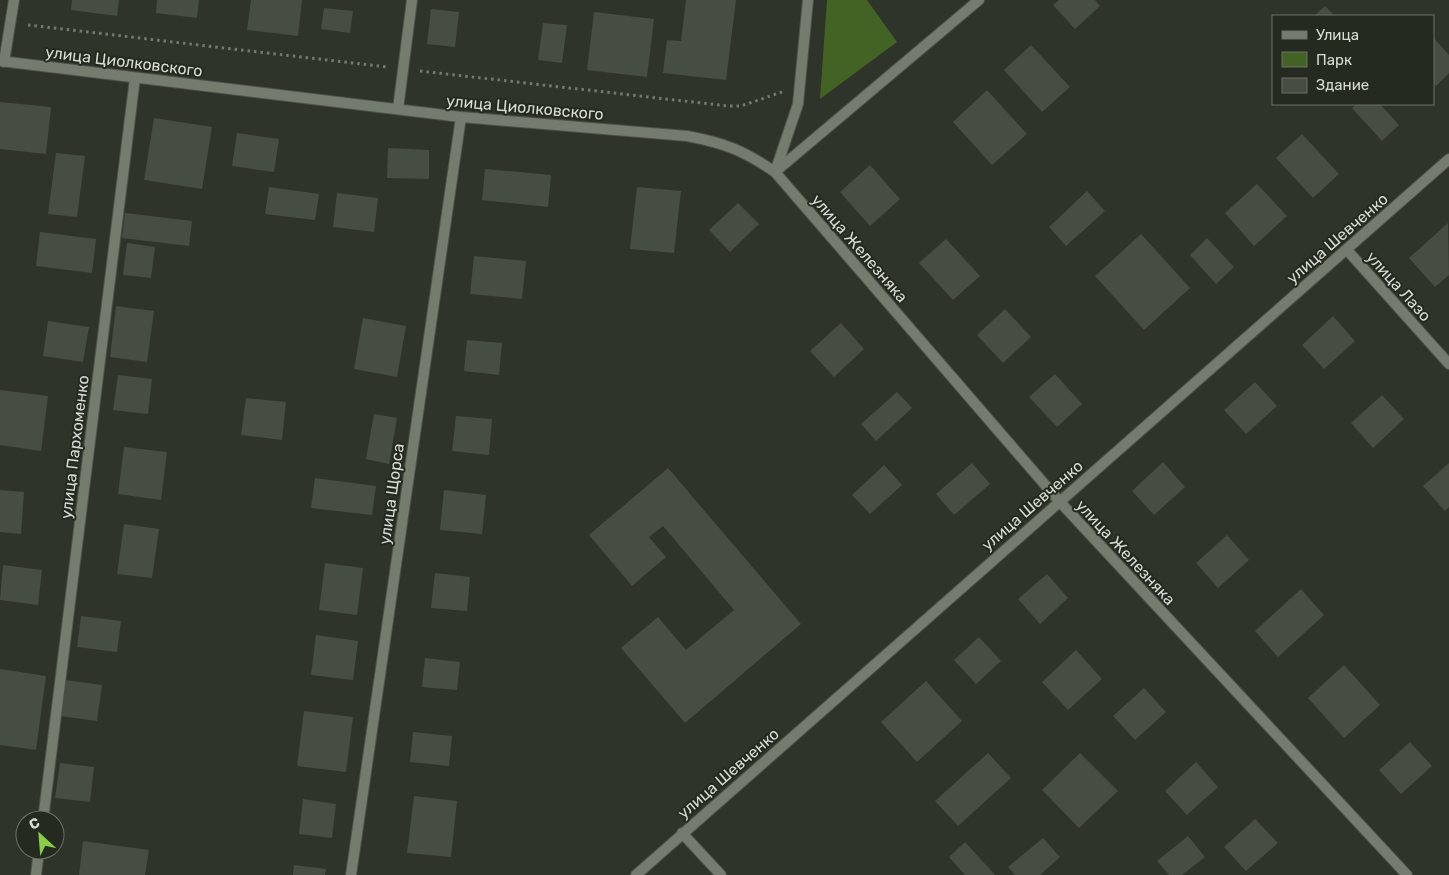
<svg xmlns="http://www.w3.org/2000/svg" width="1449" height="875" font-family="Rubik,sans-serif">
<rect width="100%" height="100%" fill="#2e342a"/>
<path fill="#436325" d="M827,0H867L897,42L820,99Z"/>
<path fill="#464d42" d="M72,0H119L117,16L71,10Z
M157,0H199L197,18L156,13Z
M251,0H302L298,36L247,30Z
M686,0H736L726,80L663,73L667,40L681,41Z
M1059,0H1095L1100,6L1075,29L1053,5Z
M1325,6L1335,16H1314Z
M324,8L353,11L350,33L321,29Z
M431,9L459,12L455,47L427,44Z
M594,12L654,19L647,77L587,70Z
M543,23L567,25L562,63L538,60Z
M1433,37L1449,55V73L1436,86L1433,83Z
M1031,45L1070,87L1042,112L1004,70Z
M987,90L1027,134L992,165L953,122Z
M0,102L51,107L46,154L0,149Z
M1357,104H1380L1399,125L1382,141L1352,108Z
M154,118L212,127L202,189L144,180Z
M237,133L279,139L274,172L232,166Z
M1302,134L1339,174L1313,198L1276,158Z
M388,148L429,150V179L387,178Z
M56,153L85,156L77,217L48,214Z
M870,165L900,199L870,226L840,192Z
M485,169L551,175L548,207L482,200Z
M1257,184L1287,216L1254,246L1225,213Z
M269,187L319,194L315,220L265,214Z
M637,187L681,191L674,253L630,249Z
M1087,191L1105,211L1066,246L1049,227Z
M337,193L378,198L374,232L333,227Z
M738,203L759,224L730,252L709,230Z
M125,213L192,221L189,246L122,238Z
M1448,223L1449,275L1435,287L1409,258Z
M40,232L96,239L92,273L36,266Z
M1141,234L1190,288L1144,330L1095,276Z
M1207,238L1234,267L1216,284L1190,255Z
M946,239L980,276L953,300L919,263Z
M127,243L155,247L151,278L123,275Z
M474,256L526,261L522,299L470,294Z
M116,306L154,311L147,362L110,357Z
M1005,309L1031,337L1003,363L977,335Z
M1333,316L1355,341L1324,369L1302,345Z
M363,318L406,326L397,377L354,369Z
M48,321L89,327L83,362L43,356Z
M841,323L864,349L834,377L810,351Z
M467,340L502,343L499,375L464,371Z
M1055,374L1082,404L1057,427L1029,397Z
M118,375L152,379L148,414L113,410Z
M1255,382L1277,406L1246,434L1224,410Z
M0,390L48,396L41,451L0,445Z
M897,392L912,408L876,441L861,424Z
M1382,395L1404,419L1373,448L1351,423Z
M246,398L286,402L282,440L241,435Z
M374,414L397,418L389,464L366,459Z
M456,416L492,419L489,455L452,451Z
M124,447L167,452L161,500L118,494Z
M1163,462L1185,487L1154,515L1132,491Z
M972,463L990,484L954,515L936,494Z
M1449,463V507L1445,511L1423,486Z
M884,465L902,485L870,514L852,495Z
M668,468L801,624L685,723L621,648L658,617L686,650L734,610L663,526L649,537L666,557L632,586L589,535Z
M315,478L376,486L372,515L311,508Z
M0,490L24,492L21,534L0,532Z
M444,490L486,495L482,534L440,530Z
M124,524L159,529L152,578L117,574Z
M1227,535L1249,560L1218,588L1196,563Z
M325,563L363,568L357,615L319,610Z
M3,565L42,570L38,605L0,600Z
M435,573L470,577L467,611L431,608Z
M1047,574L1068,598L1040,624L1018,599Z
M1301,589L1324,615L1278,657L1255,631Z
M81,616L121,621L117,652L77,647Z
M316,635L358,641L353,680L311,675Z
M979,637L1001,661L976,684L954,660Z
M1076,650L1102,679L1068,710L1042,682Z
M425,658L460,662L457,690L422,687Z
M1344,665L1380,705L1344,738L1308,698Z
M0,669L46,676L36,750L0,745Z
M65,680L102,685L97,721L60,716Z
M926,681L962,721L917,762L881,722Z
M1144,688L1166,712L1135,740L1113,716Z
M304,711L353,717L346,772L297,766Z
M413,732L452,736L449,766L410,762Z
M1410,742L1432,766L1401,794L1379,770Z
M988,753L1011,778L958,826L935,801Z
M1080,753L1118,791L1079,828L1042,790Z
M1196,762L1218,787L1187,815L1165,791Z
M60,763L94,767L90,802L55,798Z
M414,796L457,801L451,857L407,853Z
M303,799L336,804L332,838L299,834Z
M1255,819L1278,843L1246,871L1224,847Z
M1188,836L1205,857L1182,875H1169L1157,861Z
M1043,838L1060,857L1040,875H1015L1008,867Z
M83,841L149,850L145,875H79Z
M965,842L995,875H965L949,857Z
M294,865L326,869L325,875H293Z"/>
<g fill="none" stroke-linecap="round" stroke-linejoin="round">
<defs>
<path id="minor" d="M0,61L461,117L687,136C724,143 743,150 775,172L1059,501L1407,875
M4,62L14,0
M398,109L412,0
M775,172L979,0
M775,172L798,104L808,0
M1347,250L1449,364
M43,820L135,78
M682,833L721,875
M36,875L39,850
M351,875L461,117
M636,875L1449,159"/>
</defs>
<use href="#minor" stroke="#4d524a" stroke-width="12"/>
<path stroke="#737970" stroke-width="3" stroke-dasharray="2.5 4" stroke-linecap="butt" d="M28,25L387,67
M420,71L728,106H741L782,92"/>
<use href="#minor" stroke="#747b6f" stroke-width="10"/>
</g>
<g text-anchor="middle" stroke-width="4" stroke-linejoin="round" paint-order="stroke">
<g font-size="16" fill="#d8dcd6" stroke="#252a20">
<text transform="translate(124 61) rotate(7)" y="6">улица Циолковского</text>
<text transform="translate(525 107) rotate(5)" y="6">улица Циолковского</text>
<text transform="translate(1337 238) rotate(-41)" y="6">улица Шевченко</text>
<text transform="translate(860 248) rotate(49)" y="6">улица Железняка</text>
<text transform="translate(1399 286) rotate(48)" y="6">улица Лазо</text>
<text transform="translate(74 447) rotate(-83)" y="6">улица Пархоменко</text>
<text transform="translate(391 494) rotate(-82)" y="6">улица Щорса</text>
<text transform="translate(1032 505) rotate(-41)" y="6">улица Шевченко</text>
<text transform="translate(1126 552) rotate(47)" y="6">улица Железняка</text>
<text transform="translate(728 773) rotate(-41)" y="6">улица Шевченко</text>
</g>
</g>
<rect x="1272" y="15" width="162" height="90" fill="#252a20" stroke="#6d7169"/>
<rect x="1282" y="31" width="25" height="8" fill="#747b6f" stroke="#6d7169"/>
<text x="1316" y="40" font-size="15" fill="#d8dcd6">Улица</text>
<rect x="1282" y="52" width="25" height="15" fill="#436325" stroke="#6d7169"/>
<text x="1316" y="65" font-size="15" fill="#d8dcd6">Парк</text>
<rect x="1282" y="78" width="25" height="15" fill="#464d42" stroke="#6d7169"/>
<text x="1316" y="90" font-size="15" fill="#d8dcd6">Здание</text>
<g transform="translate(40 835) rotate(334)"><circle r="24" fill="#252a20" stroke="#6d7169"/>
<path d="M0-4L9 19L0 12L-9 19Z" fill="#8ace47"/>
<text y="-8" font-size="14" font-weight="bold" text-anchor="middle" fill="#d8dcd6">С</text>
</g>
</svg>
